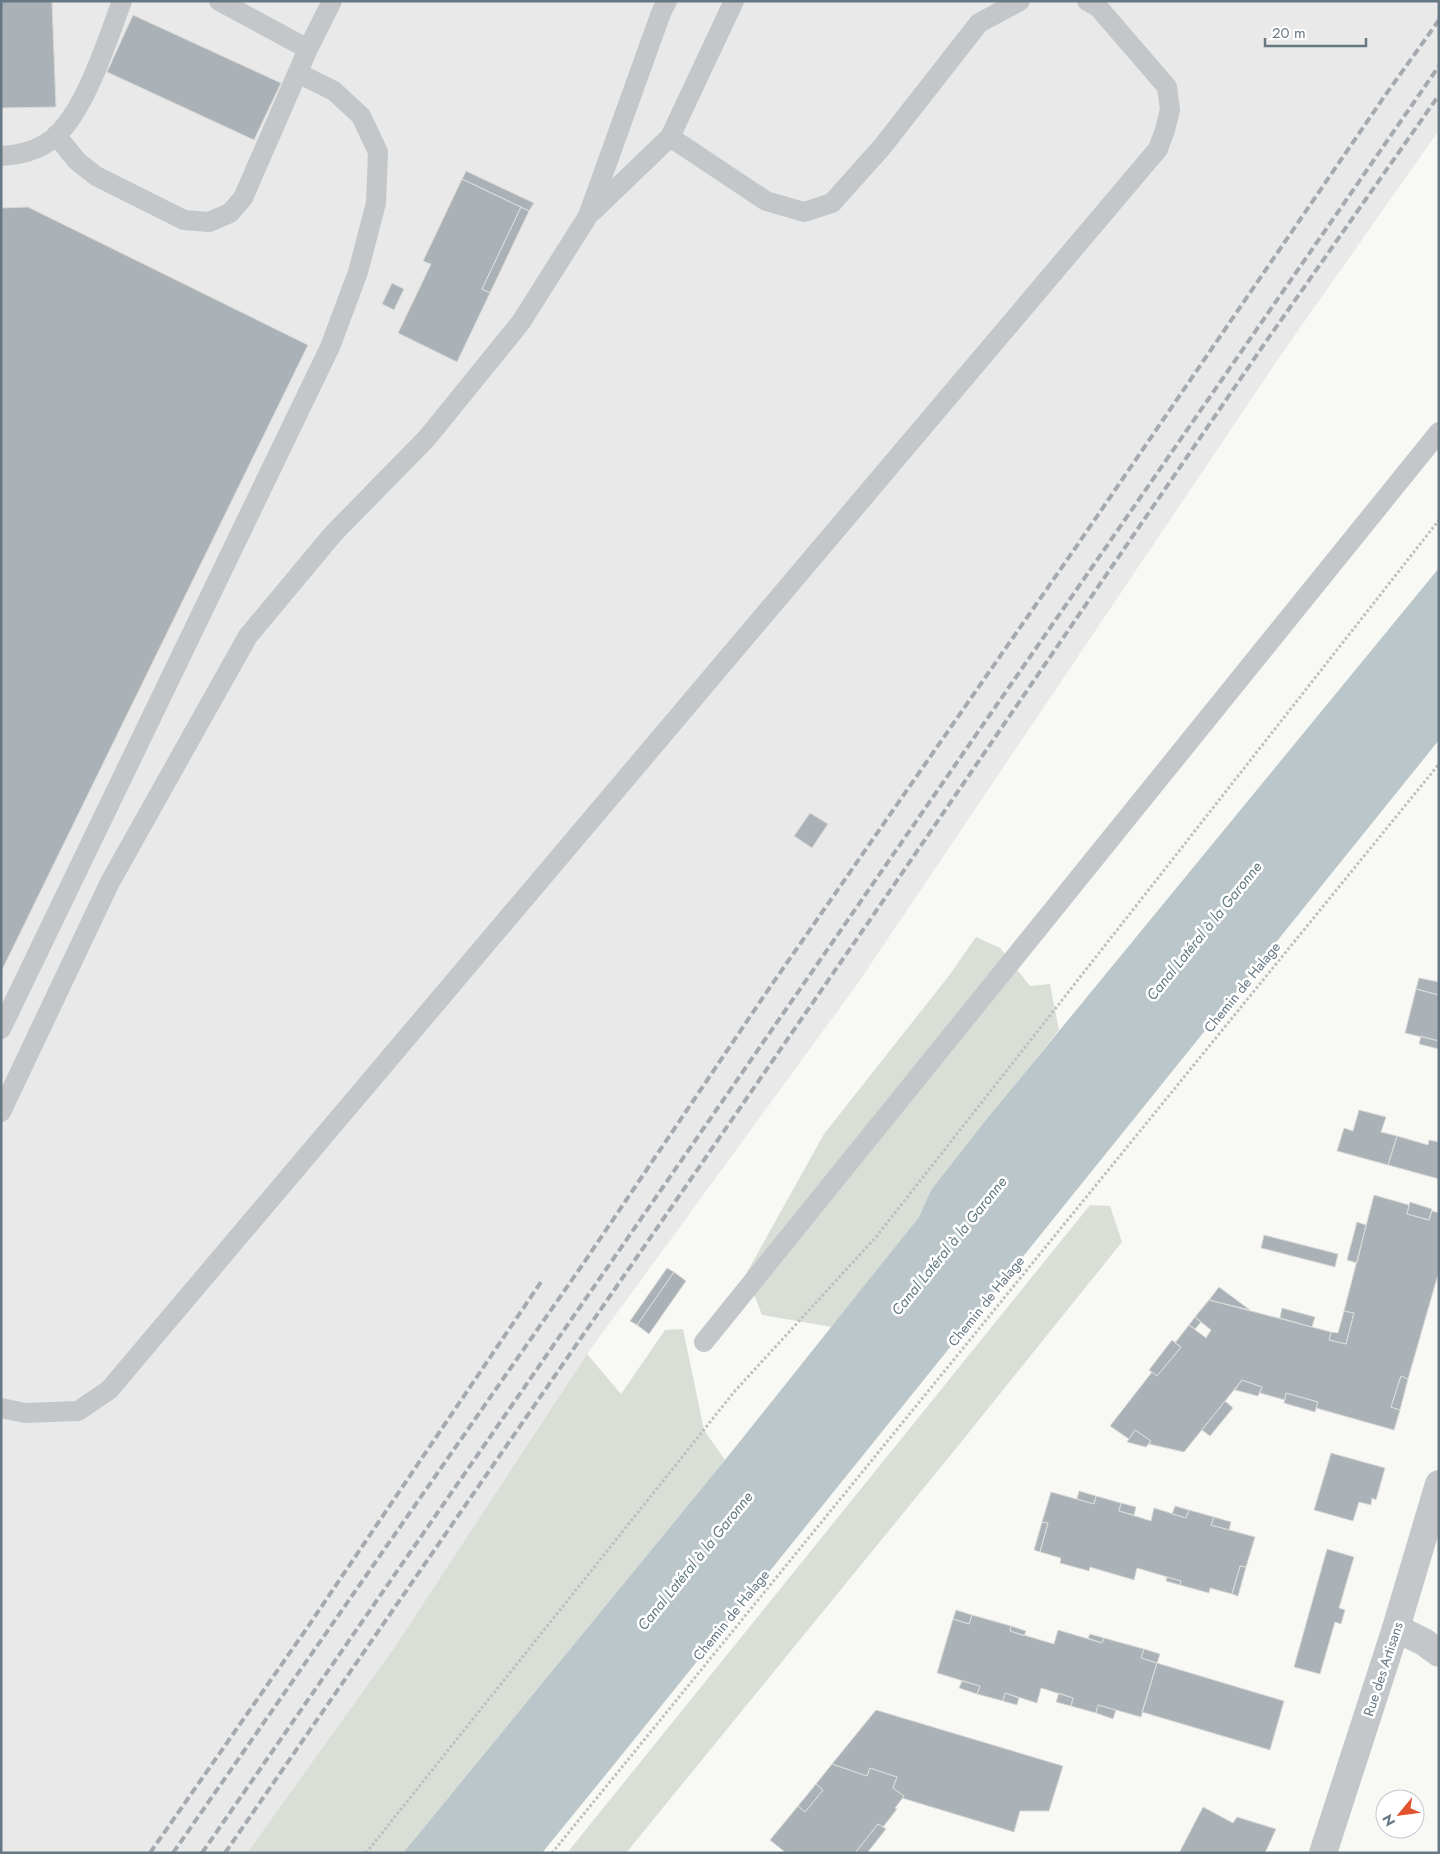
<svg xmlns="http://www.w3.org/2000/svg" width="1440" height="1854" font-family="Jost,sans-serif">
<rect width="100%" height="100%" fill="#f8f8f5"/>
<path fill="#e8e9e8" d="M1,1H1439V130L1283,352L858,983L587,1354L396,1645L247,1853H1Z"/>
<path fill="#d9dfd6" d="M976,937L1000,948L1030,986L1050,984L1059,1030L931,1190L919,1217L832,1327L762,1315L746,1274L824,1134L948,977Z
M1090,1205L1110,1206L1122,1242L958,1446L626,1853H567Z
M683,1329L704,1430L725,1460L403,1853H247L396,1645L587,1354L621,1394L665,1330Z"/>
<path fill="#bac6c9" d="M1439,568V740L612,1767L542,1853H403L725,1460L919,1217L931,1190L986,1120Z"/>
<path fill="#aab2b7" stroke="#d9d9d7" d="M1,1H52L56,107L1,108Z
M133,15L281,83L254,140L107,72Z
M466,171L534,203L529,211L462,179Z
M462,179L521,207L482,289L490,293L457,362L398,333L431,264L423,261Z
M28,207L308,345L1,972V208Z
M521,207L529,211L490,293L482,289Z
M392,283L404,289L394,310L382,304Z
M810,813L828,824L812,848L794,836Z
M1419,978L1439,982V995L1416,989Z
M1416,989L1439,995V1041L1405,1033Z
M1421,1036L1439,1041V1049L1419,1044Z
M1359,1110L1386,1117L1381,1132L1397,1136L1388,1165L1337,1151L1344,1128L1353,1131Z
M1397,1136L1428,1145L1429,1140L1439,1142V1179L1388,1165Z
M1374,1195L1409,1205L1407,1214L1429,1220L1432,1211L1439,1213V1271L1408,1379L1401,1376L1391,1407L1400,1410L1394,1430L1316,1408L1318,1402L1286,1393L1285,1400L1260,1393L1262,1387L1242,1380L1184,1452L1149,1444L1151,1441L1135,1430L1129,1439L1110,1426L1152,1372L1157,1376L1181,1347L1175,1343L1189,1325L1206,1338L1211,1330L1195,1317L1209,1300L1331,1332L1329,1340L1346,1344L1354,1313L1344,1311Z
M1410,1202L1432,1209L1429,1220L1407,1214Z
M1357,1222L1366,1225L1357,1263L1347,1260Z
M1264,1235L1338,1254L1335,1267L1261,1248Z
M667,1268L674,1272L637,1325L630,1321Z
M674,1272L686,1281L649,1334L637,1325Z
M1219,1287L1250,1310L1209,1300Z
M1282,1308L1315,1317L1312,1327L1280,1318Z
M1344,1311L1354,1313L1346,1344L1329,1340L1331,1332L1338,1333Z
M1195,1317L1201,1322L1195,1329L1189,1325Z
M1172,1340L1181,1347L1157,1376L1149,1370Z
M1401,1376L1408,1379L1400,1410L1391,1407Z
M1242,1380L1262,1387L1258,1396L1235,1390Z
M1286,1393L1318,1402L1315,1412L1284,1403Z
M1225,1401L1233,1408L1210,1436L1202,1430Z
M1135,1430L1151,1441L1146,1447L1127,1442Z
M1331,1453L1385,1468L1376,1500L1372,1498L1371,1505L1359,1502L1353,1521L1314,1510Z
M1079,1491L1096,1496L1094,1504L1077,1499Z
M1051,1492L1094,1504L1096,1496L1121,1503L1119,1511L1151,1521L1154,1508L1186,1518L1189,1510L1214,1517L1211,1525L1255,1537L1246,1567L1240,1566L1232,1594L1210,1588L1209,1593L1180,1585L1181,1581L1137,1568L1134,1580L1090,1567L1089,1571L1060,1563L1061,1558L1040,1552L1048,1523L1042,1522Z
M1121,1503L1136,1507L1134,1515L1119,1511Z
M1175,1506L1189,1510L1186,1518L1172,1514Z
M1214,1517L1231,1522L1229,1530L1211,1525Z
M1042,1522L1048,1523L1040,1552L1034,1550Z
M1327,1549L1354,1557L1339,1608L1345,1610L1341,1624L1335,1622L1320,1674L1294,1667Z
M1240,1566L1246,1567L1238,1596L1232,1594Z
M1167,1577L1181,1581L1180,1585L1166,1581Z
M956,1610L972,1615L969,1624L953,1619Z
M972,1615L1011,1626L1010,1631L1054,1644L1058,1630L1102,1643L1104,1638L1144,1649L1141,1658L1157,1663L1141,1717L1098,1705L1096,1713L1071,1706L1073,1698L1041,1688L1037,1703L1005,1693L1003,1701L977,1694L980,1686L937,1673L953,1619L969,1624Z
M1011,1626L1026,1631L1024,1636L1010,1631Z
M1090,1634L1104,1638L1102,1643L1088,1638Z
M1144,1649L1160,1654L1157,1663L1141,1658Z
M1157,1663L1284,1701L1270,1750L1142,1712Z
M962,1681L980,1686L977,1694L959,1688Z
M1005,1693L1019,1698L1017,1705L1003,1701Z
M1059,1693L1073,1698L1071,1706L1056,1702Z
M1098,1705L1116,1710L1113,1719L1096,1713Z
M876,1710L1063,1766L1049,1811H1020L1014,1832L902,1798L904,1796L893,1788L897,1777L870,1768L867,1776L832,1764Z
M832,1764L867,1776L870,1768L897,1777L893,1788L904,1796L895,1808L897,1809L883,1827L878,1824L855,1853H786L770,1840L798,1806L805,1812L823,1790L816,1784Z
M816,1784L823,1790L805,1812L798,1806Z
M1203,1807L1233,1823L1237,1817L1276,1829L1265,1853H1179Z
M878,1824L886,1829L867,1853H855Z"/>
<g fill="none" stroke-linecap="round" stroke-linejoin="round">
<path stroke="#bdbfc1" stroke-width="3" stroke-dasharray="2.5 2.5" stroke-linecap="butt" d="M366,1853L734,1392L876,1237L1439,520
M552,1853L1439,764"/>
<path stroke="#c3c7ca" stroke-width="20" d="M219,1L308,49
M56,135L77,161L96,176L184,220L209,222L230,213L243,198L308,49L332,1
M670,137L766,201L804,212L832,203L882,147L979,23L1020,1
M1,156C17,155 32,152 45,144C82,124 107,40 122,1
M592,212L670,137L734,1
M1,1029L330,347L358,272L376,203L378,152L361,116L334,91L298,73
M1,1112L110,882L248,636L333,534L427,438L521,322L588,216L661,13L667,1
M704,1342L1439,432
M1,1408L25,1413L78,1411L109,1390L1158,149L1165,130L1170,110L1167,87L1098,7L1087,1"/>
<path stroke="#c3c7ca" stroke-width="28" d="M1396,1628L1424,1642L1439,1653"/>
<path stroke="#c3c7ca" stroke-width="28" d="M1323,1853L1396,1628L1439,1484"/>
<path stroke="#a4aaaf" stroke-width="4" stroke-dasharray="8 4" stroke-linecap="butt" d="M150,1853L305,1631L541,1282
M173,1853L583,1264L766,993L1076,547L1384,97L1439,20
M202,1853L1439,66
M225,1853L872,917L1265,343L1439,95"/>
</g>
<g text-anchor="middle" stroke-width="5" stroke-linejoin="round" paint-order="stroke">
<g font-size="14" fill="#677885" stroke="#fff">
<text transform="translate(1242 987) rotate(-51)" y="5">Chemin de Halage</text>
<text transform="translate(986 1301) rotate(-51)" y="5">Chemin de Halage</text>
<text transform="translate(731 1615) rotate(-51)" y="5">Chemin de Halage</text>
<text transform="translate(1383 1669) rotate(-72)" y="5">Rue des Artisans</text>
</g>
<g font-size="15" font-style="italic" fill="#637a81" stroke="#fff">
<text transform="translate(1204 931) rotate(-51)" y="5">Canal Latéral à la Garonne</text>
<text transform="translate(949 1246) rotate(-51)" y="5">Canal Latéral à la Garonne</text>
<text transform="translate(695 1561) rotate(-51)" y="5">Canal Latéral à la Garonne</text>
</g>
</g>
<rect width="1440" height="1854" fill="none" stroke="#677885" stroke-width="5"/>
<g transform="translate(1400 1814) rotate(241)"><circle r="24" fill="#ffffff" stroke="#c2c9ce"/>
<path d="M0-4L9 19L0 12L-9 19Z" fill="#e0532d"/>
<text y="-8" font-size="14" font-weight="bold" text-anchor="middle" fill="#677885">N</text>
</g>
<path d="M1265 38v8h101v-8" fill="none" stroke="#677885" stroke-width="2.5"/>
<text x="1272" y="38" font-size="15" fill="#677885" stroke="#ffffff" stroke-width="4" paint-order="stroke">20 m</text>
</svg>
